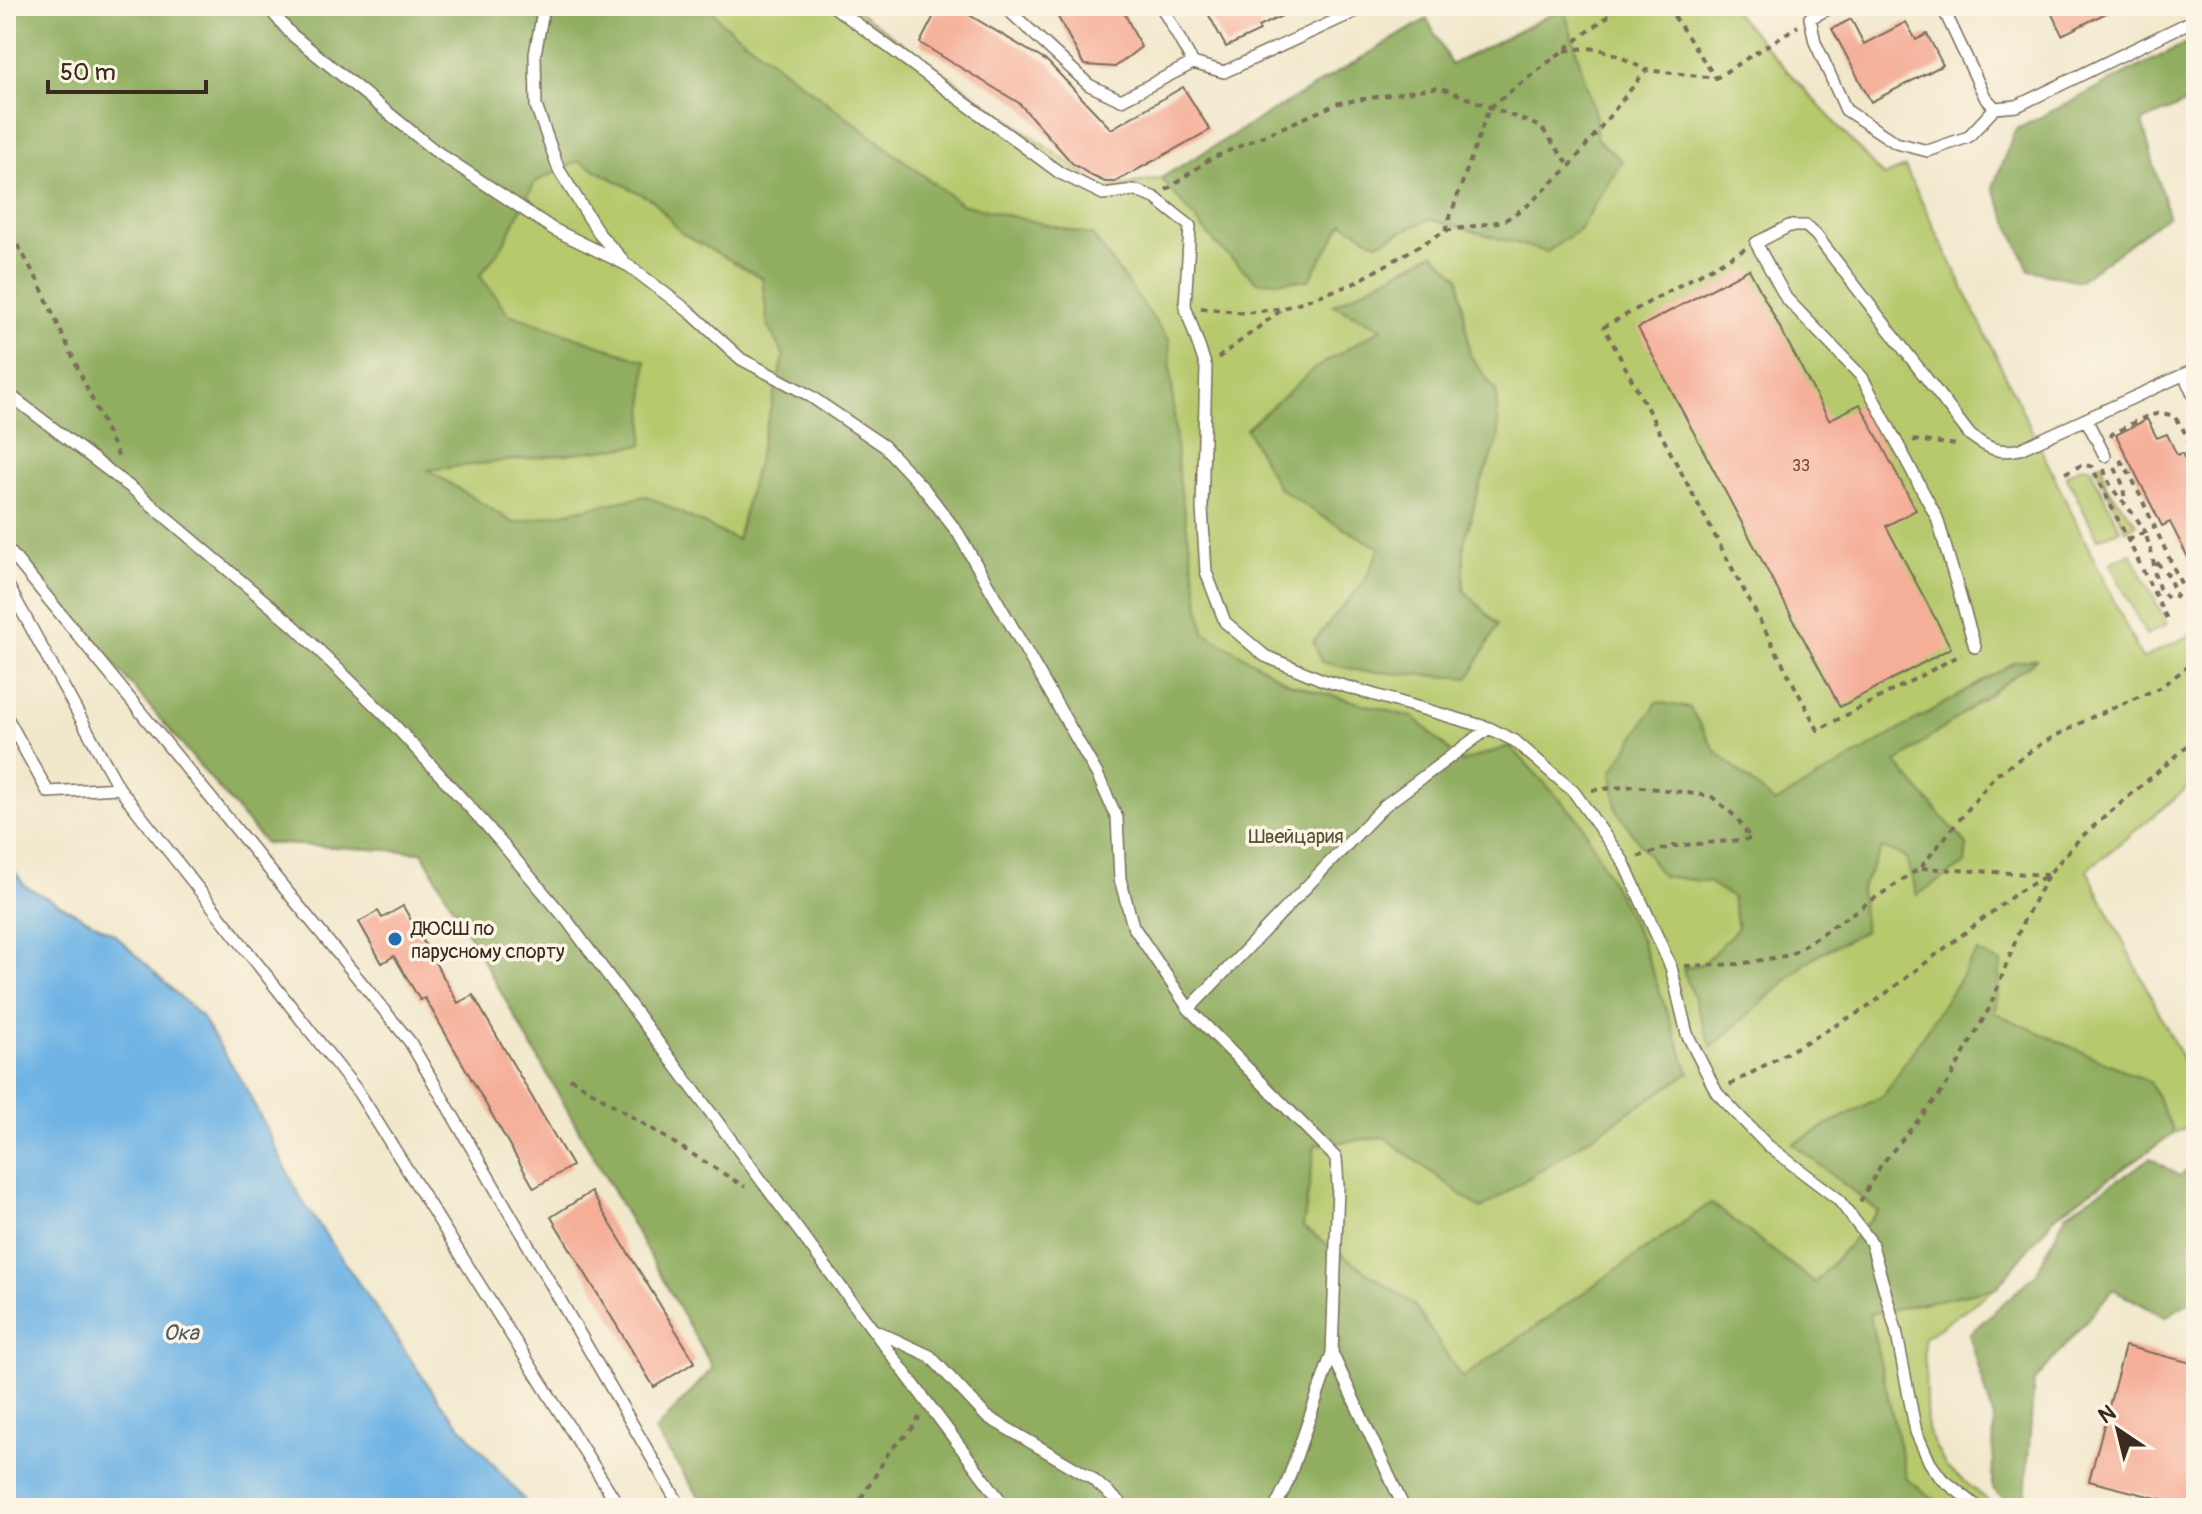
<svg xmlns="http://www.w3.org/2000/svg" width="2202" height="1514" font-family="Pangolin,sans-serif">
<rect width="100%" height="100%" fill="#fcf5e5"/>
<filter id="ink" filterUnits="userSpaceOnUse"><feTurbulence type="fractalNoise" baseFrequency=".0125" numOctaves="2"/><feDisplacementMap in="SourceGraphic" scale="16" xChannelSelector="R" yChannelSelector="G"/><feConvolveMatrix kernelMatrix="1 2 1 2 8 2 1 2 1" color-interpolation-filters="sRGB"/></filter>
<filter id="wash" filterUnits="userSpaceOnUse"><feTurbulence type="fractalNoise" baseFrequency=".006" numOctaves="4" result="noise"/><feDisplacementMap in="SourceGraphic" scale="32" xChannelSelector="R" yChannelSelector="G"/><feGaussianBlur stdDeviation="1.8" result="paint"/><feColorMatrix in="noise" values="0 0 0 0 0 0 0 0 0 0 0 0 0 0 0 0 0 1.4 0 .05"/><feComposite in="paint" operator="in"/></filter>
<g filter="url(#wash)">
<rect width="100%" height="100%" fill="#f1e8cc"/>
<path fill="#b6c96d" stroke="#787a46" stroke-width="2" d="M6,6H851L1105,189L1161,178L1427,19L1451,65L1568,6H1729L1883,176L1905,167L2142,659L2196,632V781L2087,870L2196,1086V1123L2174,1133L2055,1216L1996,1288L1924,1338L1927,1430L1946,1467L1998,1508H707L655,1431L713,1368L422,852L265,843L6,536Z
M2102,463L2106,486L2137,524L2126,530L2095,467Z
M2083,466L2090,468L2120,529L2098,539L2066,475Z
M2131,553L2167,624L2146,635L2110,563Z"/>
<path fill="#90ad60" stroke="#666c3f" stroke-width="2" fill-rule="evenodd" d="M6,6H710L721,22L961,204L1093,236L1169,340L1178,474L1204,632L1290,684L1415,718L1461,762L1510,746L1581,822L1642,942L1689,1073L1481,1209L1384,1137L1315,1145L1303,1227L1414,1305L1462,1378L1711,1203L1815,1283L1878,1211L1793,1144L1884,1095L1977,952L2001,963L1995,1013L2150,1082L2174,1133L2055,1216L1996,1288L1869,1314L1907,1479L1946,1508H707L655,1431L713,1368L422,852L265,843L6,536ZM579,161L654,201L681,233L762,278L768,327L784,356L737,540L646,496L514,523L428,470L643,445L646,361L509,314L480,276L503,245L535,182Z
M1564,8L1596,118V138L1622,161L1579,230L1547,252L1429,219L1377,243L1343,223L1309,280L1257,282L1217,245L1161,178L1427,19L1451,65Z
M2196,38V99L2142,122L2168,215L2079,281L2029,270L1993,187L2015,130Z
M1434,253L1459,277L1470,355L1496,391L1499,439L1480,484L1464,543V590L1498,625L1469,678L1360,671L1322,662L1313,642L1364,582L1380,548L1321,516L1278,487L1246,429L1314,369L1382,328L1333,305Z
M2037,659L1896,763L1967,845L1965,864L1917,895L1906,857L1882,848L1860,891L1865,931L1812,958L1712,1047L1683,969L1704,963L1738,928L1732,897L1708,882L1662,876L1616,809L1612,772L1657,702L1690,708L1715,750L1775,803L2015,662Z
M2151,1158L2179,1176L2196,1164V1298L2165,1317L2113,1289L2034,1382L2025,1498L2044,1508H2015L1992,1488L1994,1419L1969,1334L2036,1274L2066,1214Z"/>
<path fill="#6fb4e5" stroke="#556f82" stroke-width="2" d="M6,859L25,886L114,934L201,1017L245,1086L301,1199L440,1402L531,1508H6Z"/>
<g id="blocks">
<path fill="#f5af99" d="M939,6H954L1048,62L1111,129L1183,87L1210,130L1115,182H1105L1092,176L1072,163L1019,103L920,43Z
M1052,6H1121L1141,47L1115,67L1084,65Z
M1204,6H1303L1258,27L1260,31L1226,47Z
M2048,6H2120L2062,35Z
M1851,19L1864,44L1906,22L1916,40L1927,34L1943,65L1871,102L1832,29Z
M1749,269L1829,420L1860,404L1916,510L1886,526L1951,648L1840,707L1638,328Z
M2147,419L2157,438L2167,434L2177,455L2182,453L2192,473L2188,475L2196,492V573L2170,522L2162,526L2116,435Z
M403,906L458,1003L473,995L572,1166L534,1188L425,998L420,1000L394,956L382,963L359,922L378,911L382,918Z
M591,1192L695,1362L654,1387L551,1217Z
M2125,1346L2196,1364V1508L2089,1481Z"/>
</g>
</g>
<g filter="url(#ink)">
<use href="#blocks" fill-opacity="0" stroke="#7b6c5b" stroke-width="2"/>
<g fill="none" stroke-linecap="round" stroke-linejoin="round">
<defs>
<path id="service" d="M267,6L291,34L434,150L553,229L629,266L691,313L741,359L807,394L884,446L925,490L958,533L1097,774L1117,818L1120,879L1133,926L1189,1009L1336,1158L1338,1186L1332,1353L1287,1483L1275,1508
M544,6L535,54L536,106L559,170L600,235L623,260
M833,6L1060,173L1103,194L1134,190L1155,198L1190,226L1185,306L1206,367L1202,508L1206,572L1225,622L1265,656L1323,680L1489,728L1515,741L1574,792L1623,861L1671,967L1687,1034L1717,1093L1767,1145L1838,1199L1871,1242L1896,1330L1916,1432L1930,1463L1941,1478L1979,1508
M1004,6L1089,85L1121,100L1193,63
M1161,6L1193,63L1224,72L1354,12
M1834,6L1810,18L1815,42L1846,110L1896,143L1928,151L1968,137L1995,108
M1942,6L1985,97L1995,108L2017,106L2196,19
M2184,375L2196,401
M6,392L134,490L294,626L386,716L486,825L566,919L1006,1508
M2086,419L2105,456
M6,547L410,1042L681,1508
M6,582L119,788L359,1093L620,1508
M1975,647L1937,518L1862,377L1786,298L1756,243L1789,226H1806L1816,235L1970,435C1987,448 1999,454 2020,449L2196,369
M6,716L48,792L119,788
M1189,1009L1384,806L1489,728
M874,1330L930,1356L986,1416L1090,1477L1126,1508
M1332,1353L1404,1508"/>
</defs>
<use href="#service" stroke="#7b6c5b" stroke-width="14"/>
<path stroke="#7b6c5b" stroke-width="4" stroke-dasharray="6 6" stroke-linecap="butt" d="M1667,6L1715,77
M1565,51C1601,43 1614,54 1646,70
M1166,190L1210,159L1339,103L1439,87L1541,127L1570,166
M6,224L38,281L119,458
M1445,231L1489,108L1621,6
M1745,249L1604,327L1818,730L1962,654
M1201,308L1246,313L1284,308L1353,284L1445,231L1504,221L1528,205L1570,166L1646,70L1716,78L1798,26
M1218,358L1284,308
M2111,437L2112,434C2128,427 2159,403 2176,419C2185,428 2190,447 2196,459
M1913,440L1959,445
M2120,460L2130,474L2185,592L2196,586
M2115,468L2123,485L2125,503
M2104,469C2109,493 2133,508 2145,532L2153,528
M2065,473L2084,464L2092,467L2169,623
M2128,540L2145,532L2153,558L2155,575L2159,588L2168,598H2173L2176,595L2168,575L2153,558
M1592,790L1635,786L1711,796L1736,817L1751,839L1674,846L1637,857
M1921,867L1996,775L2041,744L2092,717L2159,688L2196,661
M1685,966L1739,964L1790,955L1920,868L2048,875
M570,1078L745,1187
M1730,1085L1868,1007L2018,892L2046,876
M1860,1202L1881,1165L1944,1089L1990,1007L2022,924L2048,875L2080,838L2196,739
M854,1508C866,1492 876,1474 886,1457C896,1440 910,1437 919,1417"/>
<use href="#service" stroke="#fff" stroke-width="11"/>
</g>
</g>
<circle fill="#1f6fb2" stroke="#fcf5e5" stroke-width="3" cx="395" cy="939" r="8"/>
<g text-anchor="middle" stroke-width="7" stroke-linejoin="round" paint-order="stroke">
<g font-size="16" fill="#6a4b3d">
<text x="1801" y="471">33</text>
</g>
<g font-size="20" fill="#5a5232" stroke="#fcf5e5">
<text x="1296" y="843">Швейцария</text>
</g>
<g font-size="20" fill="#3b2a1e" stroke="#fcf5e5" text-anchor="start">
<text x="411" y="935">ДЮСШ по<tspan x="411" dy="23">парусному спорту</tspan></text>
</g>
<g font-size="22" font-style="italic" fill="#4d5a64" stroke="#fcf5e5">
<text x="181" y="1340">Ока</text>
</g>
</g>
<rect width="2202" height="1514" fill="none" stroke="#fcf5e5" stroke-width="32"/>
<g transform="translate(2118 1430) rotate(325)" stroke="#fcf5e5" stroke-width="6" paint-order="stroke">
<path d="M0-6L14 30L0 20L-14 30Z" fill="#3b2a1e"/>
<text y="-12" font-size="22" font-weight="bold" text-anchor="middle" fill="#3b2a1e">N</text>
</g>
<path d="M48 80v12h158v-12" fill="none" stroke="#3b2a1e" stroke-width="4"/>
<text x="60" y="80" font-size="24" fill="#3b2a1e" stroke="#fcf5e5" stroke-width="6" paint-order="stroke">50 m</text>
</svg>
